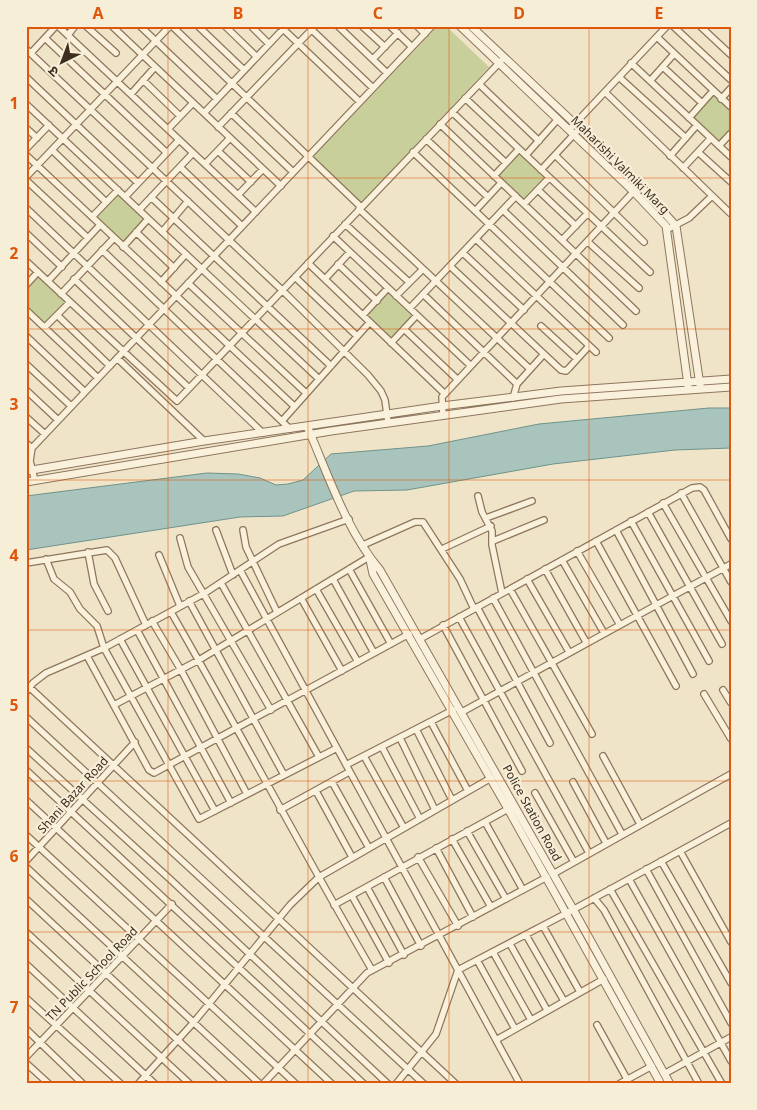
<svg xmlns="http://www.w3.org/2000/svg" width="757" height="1110" font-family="Georgia,'Noto Sans Devanagari',serif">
<rect width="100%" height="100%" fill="#f0e4c8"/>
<path fill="#c9cf9b" d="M438,26H446L489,67L361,203L313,157Z
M713,94L731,110V131L720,143L692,116Z
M518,152L546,178L525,201L497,175Z
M117,193L145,219L124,242L96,216Z
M38,276L66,302L45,325L26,307V289Z
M386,291L414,318L392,340L364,314Z"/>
<path fill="#a9c4bc" stroke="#6f938a" d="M709,408H731V448L675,450L553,464L407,490L354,491L283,516L240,517L26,550V496L207,473L238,474L260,478L276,485L288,484L303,480L331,454L428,446L539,424Z"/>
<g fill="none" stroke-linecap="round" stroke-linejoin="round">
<defs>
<path id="minor" d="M58,26L256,212
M86,26L116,53
M112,26L281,186
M140,26L217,99
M172,26L361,207
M198,26L244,70
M225,26L257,57
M251,26L269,44
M280,26L360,102
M338,26L387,73
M362,26L385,47
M390,26L412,47
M417,26L425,34
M673,26L731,80
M700,26L731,55
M26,27L27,26
M312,30L373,88
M68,35L75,26
M657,37L731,107
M45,38L167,153
M26,49L282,290L368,375L381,391L385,400L388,422
M31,53L56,26
M373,59L398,33
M631,63L731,157
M663,67L702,103
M26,77L138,183
M619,77L686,138
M143,80L180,116
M650,81L674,54
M479,84L539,141
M605,92L731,214
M131,94L155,67
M465,98L650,272
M721,99L731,88
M26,104L319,379
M452,112L506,163
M204,113L286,26
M231,113L293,172
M689,118L713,91
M440,124L636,311
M218,127L315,26
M26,128L37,138
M168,129L193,103
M569,130L667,26
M426,139L488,197
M719,146L731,133
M26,149L49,125
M52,150L106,202
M218,151L251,182
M413,152L609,338
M698,152L731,182
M26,155L294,406
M526,155L558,119
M555,155L644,242
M670,156L697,125
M205,164L230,138
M180,167L242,226
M683,168L711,138
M541,170L579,129
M494,176L519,149
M26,177L170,26
M26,180L88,238
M538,190L576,226
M238,195L263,169
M125,197L179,140
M151,197L331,366
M524,204L549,178
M26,208L263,433
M359,209L530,369
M139,210L193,153
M503,210L623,325
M475,211L501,183
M92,217L118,190
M345,224L409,282
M668,229L689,218L712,196
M136,232L174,268
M162,232L188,201
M26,233L62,267
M333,236L471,366
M476,239L596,352
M562,240L587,214
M588,242L639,288
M123,247L148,219
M102,250L290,429
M463,253L524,310
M26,261L177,401L501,61
M308,263L445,394
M338,264L377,301
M450,266L561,370L566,371L569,368L589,346
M295,277L357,336
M74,279L189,388
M325,279L350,252
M48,281L100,225
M161,282L186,254
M188,283L306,393
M26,285L38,272
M61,294L114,238
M423,294L517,384
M396,296L423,269
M410,308L516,196
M26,310L98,378
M57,315L110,366
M363,315L388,288
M541,326L577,359
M45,327L70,302
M404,329L458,380
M26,336L85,392
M391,343L417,315
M117,358L204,441
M26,364L71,406
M26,390L58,420
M513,398L517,384L544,354
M443,415L442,397L636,189
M26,417L45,434
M282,421L370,322
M26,443L32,448
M35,481L30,461L32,448L432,26
M681,493L731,582
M478,496L482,512L492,531V545L502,593
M663,503L731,621
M648,512L722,644
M486,518L532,501
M631,521L709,661
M216,530L233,575
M243,530L246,547L277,612
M616,530L693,674
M180,538L188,567L271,710
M493,541L544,520
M596,541L676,686
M363,545L415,522H423L460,579L474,609
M442,549L491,526
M577,551L620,625
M88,552L94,584L108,611
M159,555L180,606
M46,559L54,579L70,592L80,609L97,626L104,648L199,819L337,748
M562,560L604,633
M26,563L107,550L115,558L146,625
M349,569L391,644
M545,569L586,642
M240,570L520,1084
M333,579L374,653
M527,579L569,652
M221,583L319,757
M316,589L358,662
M510,589L592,734
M301,598L342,671
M493,598L622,834
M189,601L284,775
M477,607L550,743
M171,612C239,730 303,852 372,970
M459,617L589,853
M152,621L181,670L247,794
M443,625L522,771
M137,630L231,803
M120,639L215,811
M420,639L692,488L700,487L704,490L731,539
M87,656L149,770L154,773L409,634
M26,684L456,1084
M723,690L731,703
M26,692L33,683L46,673L104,648L205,593L279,544L349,519
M704,694L731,739
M114,705L199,660L369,557
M462,712L731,564
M26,717L424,1084
M431,722L468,791
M416,729L452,800
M400,738L435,810
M382,747L420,819
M26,748L171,880L388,1084
M364,756L404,828
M603,756L640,824
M346,765L453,710
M26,770L364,1084
M332,782L369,848
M573,782L606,843
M316,791L352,857
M535,793L574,862
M26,800L332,1084
M280,810L349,772
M485,822L523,890
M467,831L506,899
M26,835L296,1084
M452,839L491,907
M436,848L473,917
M680,851L731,942
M418,857L458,926
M26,861L135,742
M661,861L731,983
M26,867L260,1084
M646,869L731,1023
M553,874L731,774
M384,877L421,946
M629,879L731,1061
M367,887L404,955
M610,889L722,1084
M352,896L389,963
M594,898L604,910L699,1084
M26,899L225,1084
M334,905L508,809
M543,926L580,992
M26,932L190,1084
M526,935L564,1001
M510,944L547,1010
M493,952L531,1020
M477,960L515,1029
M26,964L155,1084
M26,998L121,1084
M597,1025L627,1079
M26,1029L83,1084
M496,1040L604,979
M26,1057L172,904
M26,1063L49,1084
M664,1074L731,1037
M138,1084L194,1022L290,905L319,877L491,778
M263,1084L367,973L547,877
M396,1084L436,1034L458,970L567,913L731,823
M619,1084L652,1066"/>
<path id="tertiary" d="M460,26L634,192L666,226L688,385
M471,26L640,185L676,226L700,385
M307,426C328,474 346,530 380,570L573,909L670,1084
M26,471L204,441L442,406L561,391L731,379
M26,482L331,431L561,399L731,387
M370,560L373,574L508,809L661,1084"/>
</defs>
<use href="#minor" stroke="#8d765c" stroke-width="8"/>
<use href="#tertiary" stroke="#8d765c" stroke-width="9"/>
<use href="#minor" stroke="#faf1dc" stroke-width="5.5"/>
<use href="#tertiary" stroke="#faf1dc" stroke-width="7"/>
</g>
<path fill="none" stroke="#df570d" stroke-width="1" stroke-opacity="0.55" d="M168,26V1084M308,26V1084M449,26V1084M589,26V1084M26,178H731M26,329H731M26,480H731M26,630H731M26,781H731M26,932H731"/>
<g text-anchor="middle" stroke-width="4.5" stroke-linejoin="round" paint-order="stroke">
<g font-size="12" fill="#3d2e20" stroke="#f7eed8">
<text transform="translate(620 165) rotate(45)" y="4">Maharishi Valmiki Marg</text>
<text transform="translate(73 795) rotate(-48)" y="4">Shani Bazar Road</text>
<text transform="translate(532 813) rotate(61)" y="4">Police Station Road</text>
<text transform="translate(92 974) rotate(-46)" y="4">TN Public School Road</text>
</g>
</g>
<rect width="757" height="1110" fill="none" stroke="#f7eed8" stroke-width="55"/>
<g transform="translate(62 62) rotate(222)" stroke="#f7eed8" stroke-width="4" paint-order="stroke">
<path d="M0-4L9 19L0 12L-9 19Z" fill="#3d2e20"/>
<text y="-8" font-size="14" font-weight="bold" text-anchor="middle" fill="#3d2e20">उ</text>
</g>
<rect x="28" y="28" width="702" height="1054" fill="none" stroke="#df570d" stroke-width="2"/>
<g font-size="16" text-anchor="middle" font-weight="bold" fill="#df570d">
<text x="98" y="19">A</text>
<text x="238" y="19">B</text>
<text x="378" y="19">C</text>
<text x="519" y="19">D</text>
<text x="659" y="19">E</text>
<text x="14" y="109">1</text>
<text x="14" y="259">2</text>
<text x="14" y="410">3</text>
<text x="14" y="561">4</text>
<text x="14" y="711">5</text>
<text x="14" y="862">6</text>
<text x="14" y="1013">7</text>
</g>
</svg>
